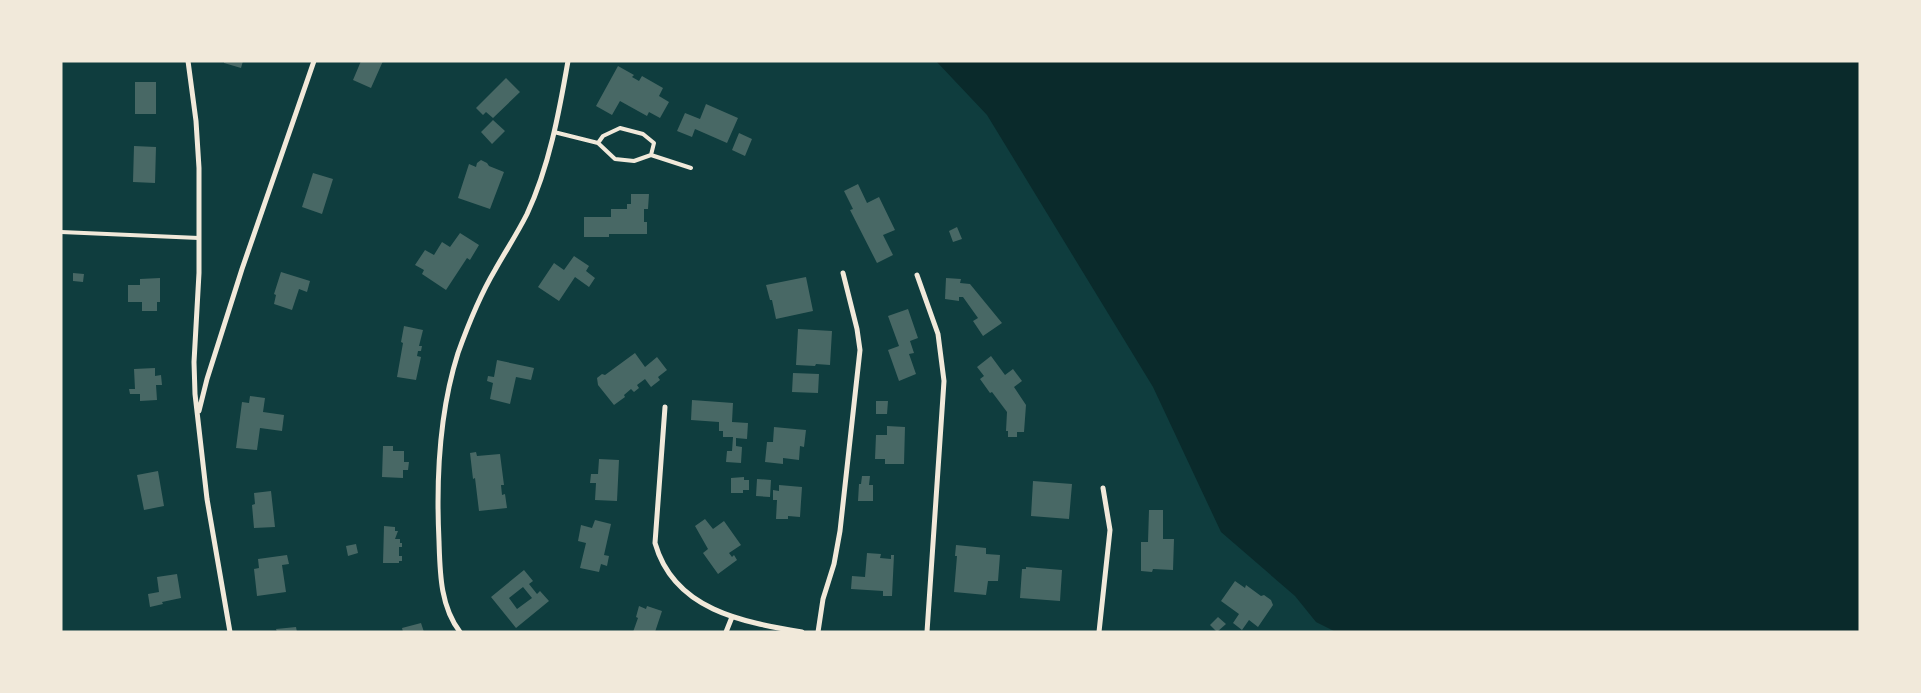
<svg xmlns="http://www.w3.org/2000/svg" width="1921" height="693" font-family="Roboto,sans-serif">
<rect width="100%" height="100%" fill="#0f3d3e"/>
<path fill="#0a2a2b" d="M936,61H1860V632H1336L1316,622L1295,596L1221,532L1153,387L987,115Z"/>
<path fill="#486865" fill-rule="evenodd" d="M224,61H243L241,68L224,63Z
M361,61H383L371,88L353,80Z
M618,66L634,75L632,77L639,81L642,76L663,88L659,96L669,102L660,118L649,112L647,116L620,101L612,115L596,106Z
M506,78L520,92L493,118L486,112L483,115L476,108Z
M135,82H156V114H135Z
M706,104L738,118L727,143L695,129L692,137L677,131L685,113L700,119Z
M493,120L505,131L492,144L481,132Z
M739,133L752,139L745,156L732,150Z
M134,146L156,147L155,183L133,182Z
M481,160L487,163L489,166L504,172L490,209L458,198L469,164L476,167L477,163Z
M313,173L333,179L322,214L302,207Z
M858,184L867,203L879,197L895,230L883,235L893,255L877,263L850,210L853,209L844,191Z
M631,194H649L648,209H644V222H647V234H609V237H584V217H611V209H627V204H631Z
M957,227L962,239L953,242L949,231Z
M460,233L479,245L470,260L467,258L446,290L422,274L424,270L415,265L425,250L434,255L442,242L450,247Z
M574,256L589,266L586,271L595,278L589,287L575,277L559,301L538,287L554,263L564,270Z
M281,272L310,281L307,292L299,289L292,310L274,304L276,295L274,294Z
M73,273L84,274L83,282L73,281Z
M806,277L813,311L776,319L772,300H770L766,285Z
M160,278V302H157V311H142V302H128V285H140V279Z
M946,278L961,279L960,283L970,284L1002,323L983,336L973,321L978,318L963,297H959V301L945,299Z
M908,309L918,338L910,341L914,353L909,354L916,374L899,381L888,350L899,346L888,316Z
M404,326L423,330L419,346H422L421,351H418L417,356L421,357L416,380L397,377L403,343L401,342Z
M798,329L832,331L830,365L816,364L815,366L796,365Z
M635,353L645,367L657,357L667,370L658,377L660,380L651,387L645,379L637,385L639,388L634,392L631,389L624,395L625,397L614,405L598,385L597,378L602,374L605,375Z
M991,356L1005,375L1013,369L1022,381L1014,387L1026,405L1024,432H1017V437H1008V431H1006L1007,412L992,392L990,393L980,379L984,376L977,367Z
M497,360L534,368L531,380L516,377L510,404L490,399L493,383L487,381L488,376L494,377Z
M155,368V376L161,375L162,385H156L157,400L140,401V394H130L129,389H135L134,369Z
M793,373L819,374L818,393L792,392Z
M250,396L265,398L263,412L284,415L282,431L260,428L257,450L236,448L242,402L249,403Z
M692,400L733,403L732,422L748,423L747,439L736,438V446L742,447L741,463L726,462L727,451H732L733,437H723V431H719V422L691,420Z
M876,401H888L887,414H876Z
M887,426L905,427L904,464H885V459H875L876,435H887Z
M774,427L806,430L804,447L800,446L799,460L783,458V464L765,462L767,442H773Z
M383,446H393V451H404V462H409L408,470H403V478L382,477Z
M476,452L477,456L500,454L504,485H501L502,495L505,494L507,508L479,511L475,478L473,479L470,453Z
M599,459L619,460L617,501L595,500L596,483H590L591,474H598Z
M158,471L164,506L144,510L137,475Z
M862,476H870L869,485H873V501H858L859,484H861Z
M744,477V480H749V490H743V493H731V478Z
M757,479L771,480L770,497L756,496Z
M1033,481L1072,484L1069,519L1031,516Z
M779,485L802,487L800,517L788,516V519H776L777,500H773V490L779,491Z
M271,491L275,527L254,528L252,505L255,504L254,493Z
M1149,510H1163V539H1174L1173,570L1153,569L1152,572L1141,571V542H1148Z
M705,519L713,529L724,521L741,545L729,553L732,557L734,555L737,560L718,574L703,553L708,549L695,526Z
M595,520L611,524L604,555L609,556L607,566L601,564L599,572L580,568L586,543L578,541L581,525L592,528Z
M384,526L395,527V531H398L395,539H400V543H402V547H399V556H402V561H399V563H383Z
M356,544L358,553L348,556L346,546Z
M956,545L986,548V554L1000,555L998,581H988L986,595L954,592L957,556H955Z
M867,553L881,554L880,558L891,559V555H894L892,596H883V591L851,589L852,576L865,577Z
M287,555L289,564L282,565L286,592L257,596L254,569L259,568L258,559Z
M1026,567L1062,570L1060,601L1020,598L1022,569H1026Z
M524,570L533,581L529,584L537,594L540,591L549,601L516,628L491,597ZM523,587L532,598L517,609L509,598Z
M177,574L181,598L162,602L163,604L150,607L148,594L159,592L157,577Z
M1235,581L1245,588L1246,585L1261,596L1264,595L1271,600L1273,605L1258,627L1249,620L1242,630L1233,623L1239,614L1221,601Z
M639,606L646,609L647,606L662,611L655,632H633L638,618L636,617Z
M1218,617L1226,624L1217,632L1210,625Z
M421,623L424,632H403L402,628Z
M296,627L297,632H277L276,629Z"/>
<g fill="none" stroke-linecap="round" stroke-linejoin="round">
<path stroke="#f1e9da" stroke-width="4" d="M554,132L598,143L615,159L634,161L651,155L654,143L643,134L620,128L603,136L598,143
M651,155L691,168
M61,232L199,238"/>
<path stroke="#f1e9da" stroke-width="5" d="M188,61L196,121L199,168V273L194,362L195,394L207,499L230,632
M917,275L938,334L944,381L927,632
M665,407L655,543C674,610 742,622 802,632
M199,411L207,379L242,269L314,61
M460,632C440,606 440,572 439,541C436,479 439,413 458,353C468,325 479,297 495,270C505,252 517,234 527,214C549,167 559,113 568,61
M726,632L732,617
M818,632L823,599L834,564L840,531L860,350L857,329L843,273
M1099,632L1110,530L1103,488"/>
</g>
<rect width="1921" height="693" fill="none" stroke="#f1e9da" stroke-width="125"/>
</svg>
